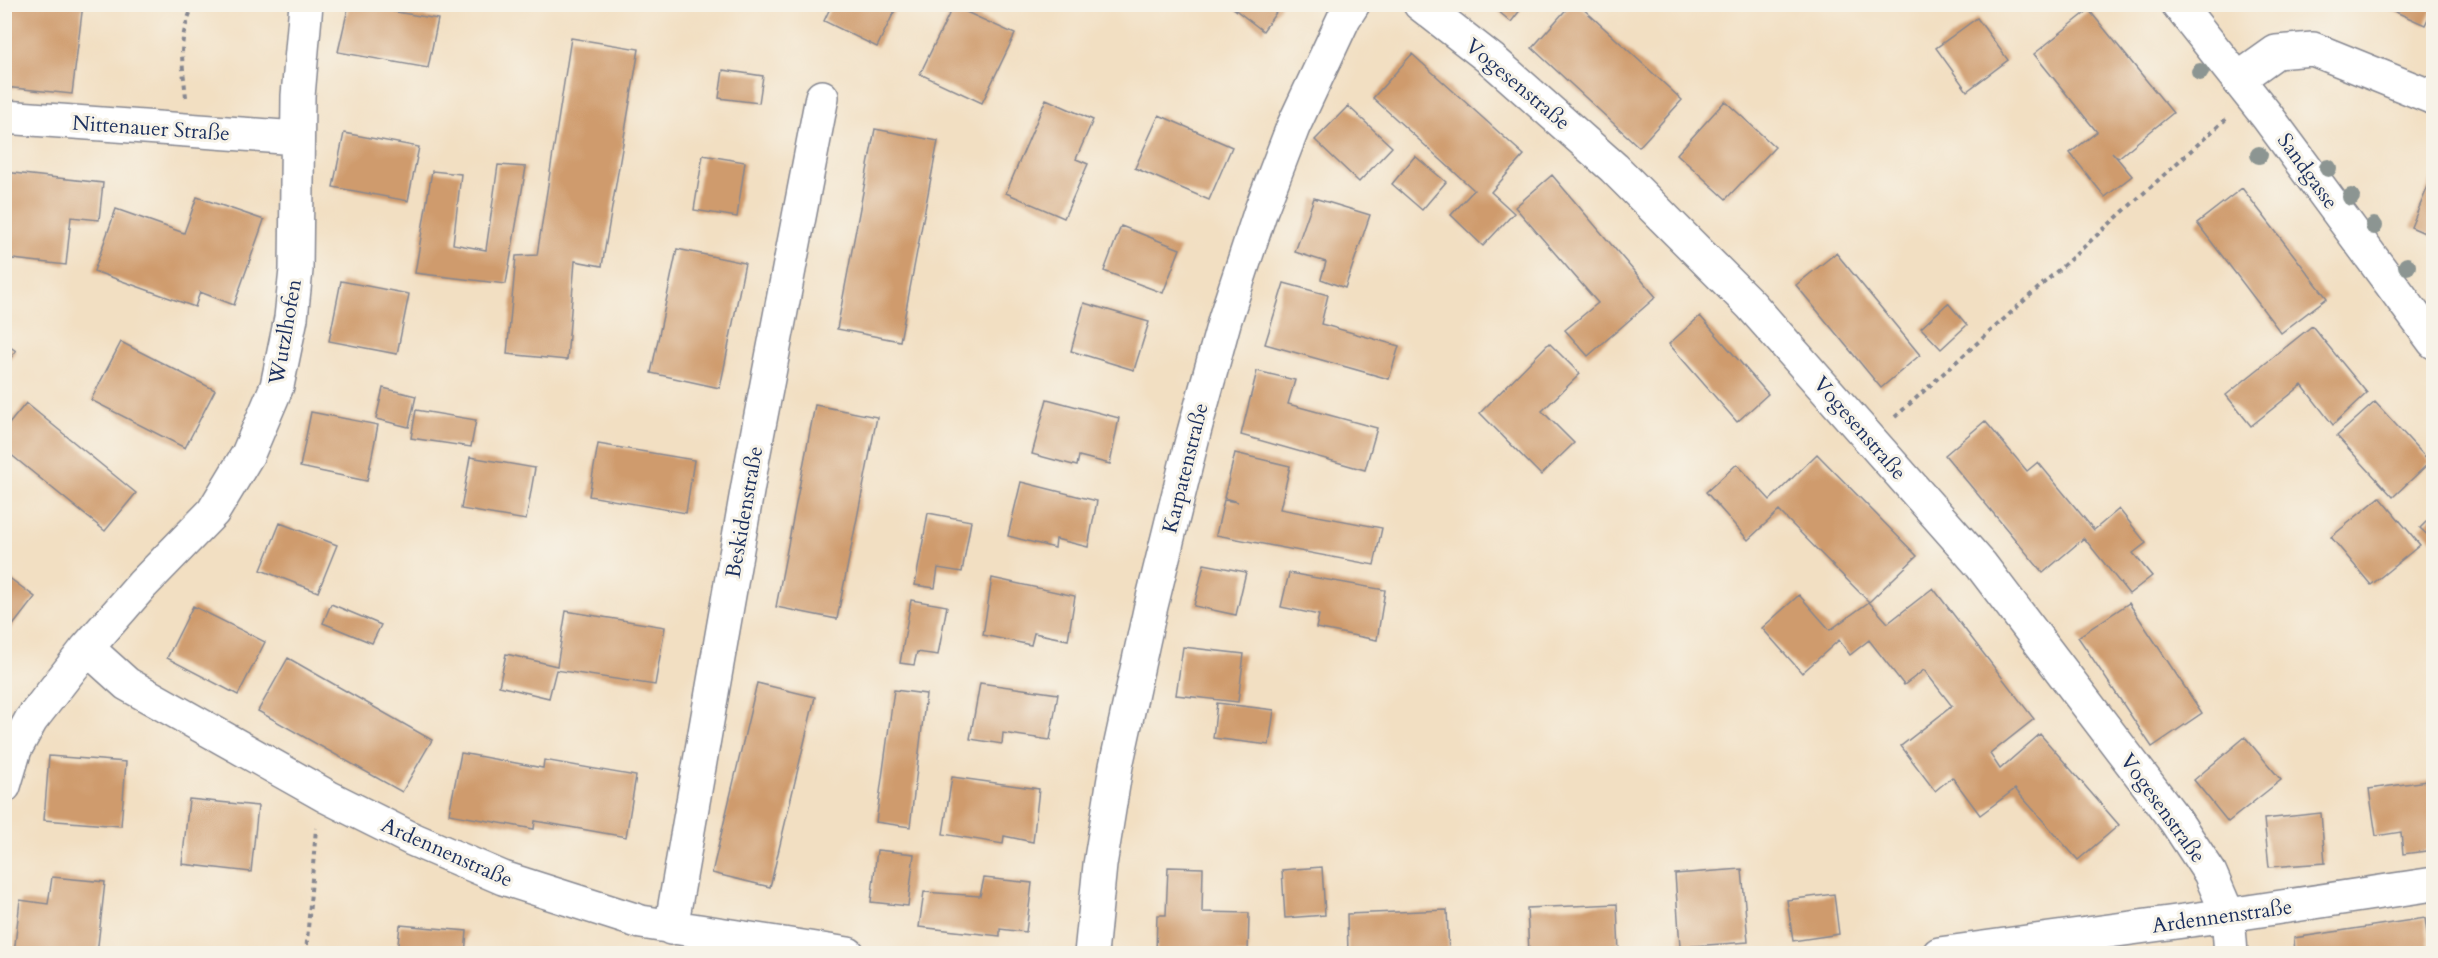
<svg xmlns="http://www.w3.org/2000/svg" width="2438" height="958" font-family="Cardo,serif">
<rect width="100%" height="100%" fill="#f7f3e8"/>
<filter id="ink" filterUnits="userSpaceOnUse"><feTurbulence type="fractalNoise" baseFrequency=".0167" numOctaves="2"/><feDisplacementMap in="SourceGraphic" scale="12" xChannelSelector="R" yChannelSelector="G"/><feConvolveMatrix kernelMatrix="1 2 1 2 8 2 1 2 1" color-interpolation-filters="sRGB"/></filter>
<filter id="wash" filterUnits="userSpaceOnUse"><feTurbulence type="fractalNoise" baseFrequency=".008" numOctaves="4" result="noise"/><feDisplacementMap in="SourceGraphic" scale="24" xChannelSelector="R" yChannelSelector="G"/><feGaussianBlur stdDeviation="1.35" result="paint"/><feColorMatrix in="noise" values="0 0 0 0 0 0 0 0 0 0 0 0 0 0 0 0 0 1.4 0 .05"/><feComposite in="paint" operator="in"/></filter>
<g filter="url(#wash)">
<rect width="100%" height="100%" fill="#f2dfc2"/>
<g id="blocks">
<path fill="#cf9b6d" d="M11,4H83L72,94L4,87V56Z
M349,4L438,19L428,68L338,52Z
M832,4H898L877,47L824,21Z
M1228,4H1282L1263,31Z
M1490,4H1525L1511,22Z
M1571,4H1578L1682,100L1639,147L1532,48Z
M2378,4H2434V6L2425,25Z
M953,6L1015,34L982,103L920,74Z
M2089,10L2173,113L2118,158L2112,152L2132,176L2105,197L2070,153L2097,132L2034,54Z
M1977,18L2008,60L1967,91L1936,48Z
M571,38L639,49L602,266L575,261L567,360L507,354L516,256L537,255Z
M1412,54L1524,155L1491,192L1514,213L1483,246L1451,215L1474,190L1373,98Z
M723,70L763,76L759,103L719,98Z
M1046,99L1093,120L1076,159L1088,164L1064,218L1006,193Z
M1725,101L1775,147L1726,199L1677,154Z
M1348,106L1392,147L1359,182L1315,140Z
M1159,115L1232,147L1209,200L1135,168Z
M875,129L938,141L900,341L837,329Z
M344,133L419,147L408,201L333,187Z
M703,155L745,162L737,217L694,210Z
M1415,156L1446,182L1422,210L1392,184Z
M498,165L526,167L506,284L415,273L432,171L461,174L453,244L486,250Z
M4,172L103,183L99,220L71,217L66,265L4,258Z
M2434,172V237L2411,227Z
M1552,175L1656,297L1588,356L1565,330L1598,303L1515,207Z
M2242,188L2327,298L2281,333L2197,223Z
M197,197L264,220L234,305L200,292L195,307L94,271L116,209L184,233Z
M1314,198L1370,215L1345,288L1321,279L1326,262L1295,252Z
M1121,226L1180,249L1163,293L1104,271Z
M677,249L745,263L720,388L651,373Z
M1836,253L1920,355L1881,388L1796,285Z
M341,281L409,294L397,354L329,341Z
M1284,283L1328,295L1321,324L1399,346L1389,379L1265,344Z
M1084,303L1149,322L1134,370L1071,351Z
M1948,303L1967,325L1941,349L1921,328Z
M1700,316L1768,394L1737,422L1669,344Z
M2312,326L2367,393L2333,425L2302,385L2251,426L2226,395Z
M121,342L215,390L185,448L91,400Z
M4,343L16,351L4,366Z
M1549,343L1580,374L1542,411L1574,443L1541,475L1480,413Z
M1257,371L1295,380L1288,404L1377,428L1365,470L1241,435Z
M383,388L416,396L409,427L376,419Z
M1047,399L1119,418L1110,464L1079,456L1077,466L1032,454Z
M2375,402L2430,462L2393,497L2337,436Z
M26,403L136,493L105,531L4,449V430Z
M815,405L877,417L837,619L776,607Z
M416,410L476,420L471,447L411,438Z
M311,412L378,425L367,481L300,467Z
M1985,421L2027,471L2038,462L2094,530L2119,509L2146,543L2133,553L2152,576L2129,594L2084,538L2043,573L1945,455Z
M598,444L694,460L686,513L589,496Z
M1235,453L1290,466L1280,509L1382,528L1374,565L1216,535L1224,500L1238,502L1224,498Z
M1817,454L1917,556L1869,602L1779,511L1748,540L1706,492L1737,464L1770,500Z
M470,457L535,468L526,520L461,509Z
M1021,482L1097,501L1088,547L1056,539L1055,548L1008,536Z
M2380,497L2420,545L2371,585L2331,537Z
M928,513L971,521L962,572L938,568L935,588L915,585Z
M2434,514V541L2420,528Z
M280,523L337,545L318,592L261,570Z
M1204,564L1246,572L1236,615L1194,606Z
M1289,573L1385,590L1377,640L1316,628L1319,615L1281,607Z
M4,574L35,597L4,637Z
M992,578L1075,596L1068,640L1034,633L1031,645L983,635Z
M1933,588L2034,719L1990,754L2000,769L2040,734L2119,825L2078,860L2015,789L1980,815L1952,777L1935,791L1901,746L1952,706L1924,670L1904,685L1869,640L1850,655L1839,640L1802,673L1762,628L1799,595L1830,630L1869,602L1888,623Z
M911,600L947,606L938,655L917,652L914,665L900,663Z
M2129,603L2202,713L2152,747L2078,637Z
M331,604L381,625L372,643L323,623Z
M193,606L265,642L238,695L167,658Z
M566,611L665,627L655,685L556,670L549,698L499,686L506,654L557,666Z
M1183,647L1244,654L1238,702L1176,695Z
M288,658L432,740L402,792L258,711Z
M757,683L815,697L770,887L712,873Z
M980,683L1058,694L1050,740L1003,733L1002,744L970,739Z
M894,690L926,694L910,827L876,822Z
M1217,703L1274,710L1269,745L1213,738Z
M2245,737L2281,780L2228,822L2194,780Z
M461,753L543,768L544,760L636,776L626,837L535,821L534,829L449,814Z
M49,756L126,762L121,826L44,820Z
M952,777L1039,789L1033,842L1004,836L1003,844L943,834Z
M2434,780V850L2403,854L2401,832L2376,836L2369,789Z
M189,799L258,806L251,872L182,864Z
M2321,813L2325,863L2269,867L2264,819Z
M877,850L914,854L908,906L871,902Z
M1168,867L1203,868L1202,912L1249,913L1248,954H1156L1157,915H1166Z
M1322,867L1325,915L1285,918L1282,870Z
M1742,869L1748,942L1680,947L1675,874Z
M52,877L105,882L97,954H14L20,900L48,904Z
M984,878L1032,883L1026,932L1000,929V936L919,927L924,892L980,896Z
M1834,894L1839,934L1793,941L1787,900Z
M1617,904L1619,954H1529L1527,908Z
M1447,910L1449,954H1348L1347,914Z
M2425,918L2430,954H2295L2294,938Z
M400,925L467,931L465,954H397Z
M529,949L557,952V954H528Z"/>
</g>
</g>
<g filter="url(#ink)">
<use href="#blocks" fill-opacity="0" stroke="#868790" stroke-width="1.5"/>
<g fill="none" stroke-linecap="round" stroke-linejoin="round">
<defs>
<path id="minor" d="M1420,4L1492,60L1614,168L1751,305L1981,565L2175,820L2210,873L2228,915L2231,954
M2178,4L2267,116L2434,342
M2238,79L2276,52L2313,49L2434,98
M4,117L297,138
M87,648L127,684L328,797L412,839L503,878L641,922L848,954
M4,786L15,749L31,720L87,648L142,585L213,512L248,454L277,386L291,318L296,270L298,96L306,4
M671,928L753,457L822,97
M1091,954L1100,865L1116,766L1150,610L1194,432L1225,319L1261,210L1293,127L1344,18L1353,4
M1939,954L2228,915L2434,884"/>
</defs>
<use href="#minor" stroke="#868790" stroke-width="36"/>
<path stroke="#868790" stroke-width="4" stroke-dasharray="4.5 4.5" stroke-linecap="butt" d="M186,97C182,59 177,40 194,4
M1895,417L2226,119
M306,954L316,828"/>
<use href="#minor" stroke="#fff" stroke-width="33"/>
</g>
<g fill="#8c9592">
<circle cx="2200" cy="72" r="9"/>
<circle cx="2259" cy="155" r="9"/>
<circle cx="2328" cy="168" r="9"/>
<circle cx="2351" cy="197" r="9"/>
<circle cx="2374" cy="226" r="9"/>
<circle cx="2407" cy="266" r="9"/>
</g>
</g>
<g text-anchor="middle" stroke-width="6" stroke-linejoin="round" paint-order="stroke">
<g font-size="21" fill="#1b2f5e" stroke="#f7f3e8">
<text transform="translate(1518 84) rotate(40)" y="7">Vogesenstraße</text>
<text transform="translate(151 128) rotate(4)" y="7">Nittenauer Straße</text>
<text transform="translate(2308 171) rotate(54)" y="7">Sandgasse</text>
<text transform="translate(285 332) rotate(-80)" y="7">Wutzlhofen</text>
<text transform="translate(1860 428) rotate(49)" y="7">Vogesenstraße</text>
<text transform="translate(1185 468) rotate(-76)" y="7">Karpatenstraße</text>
<text transform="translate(744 512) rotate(-80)" y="7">Beskidenstraße</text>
<text transform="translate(2163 808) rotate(54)" y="7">Vogesenstraße</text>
<text transform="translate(447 852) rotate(24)" y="7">Ardennenstraße</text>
<text transform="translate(2222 916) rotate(-8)" y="7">Ardennenstraße</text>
</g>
</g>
<rect width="2438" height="958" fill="none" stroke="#f7f3e8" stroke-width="24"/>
</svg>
